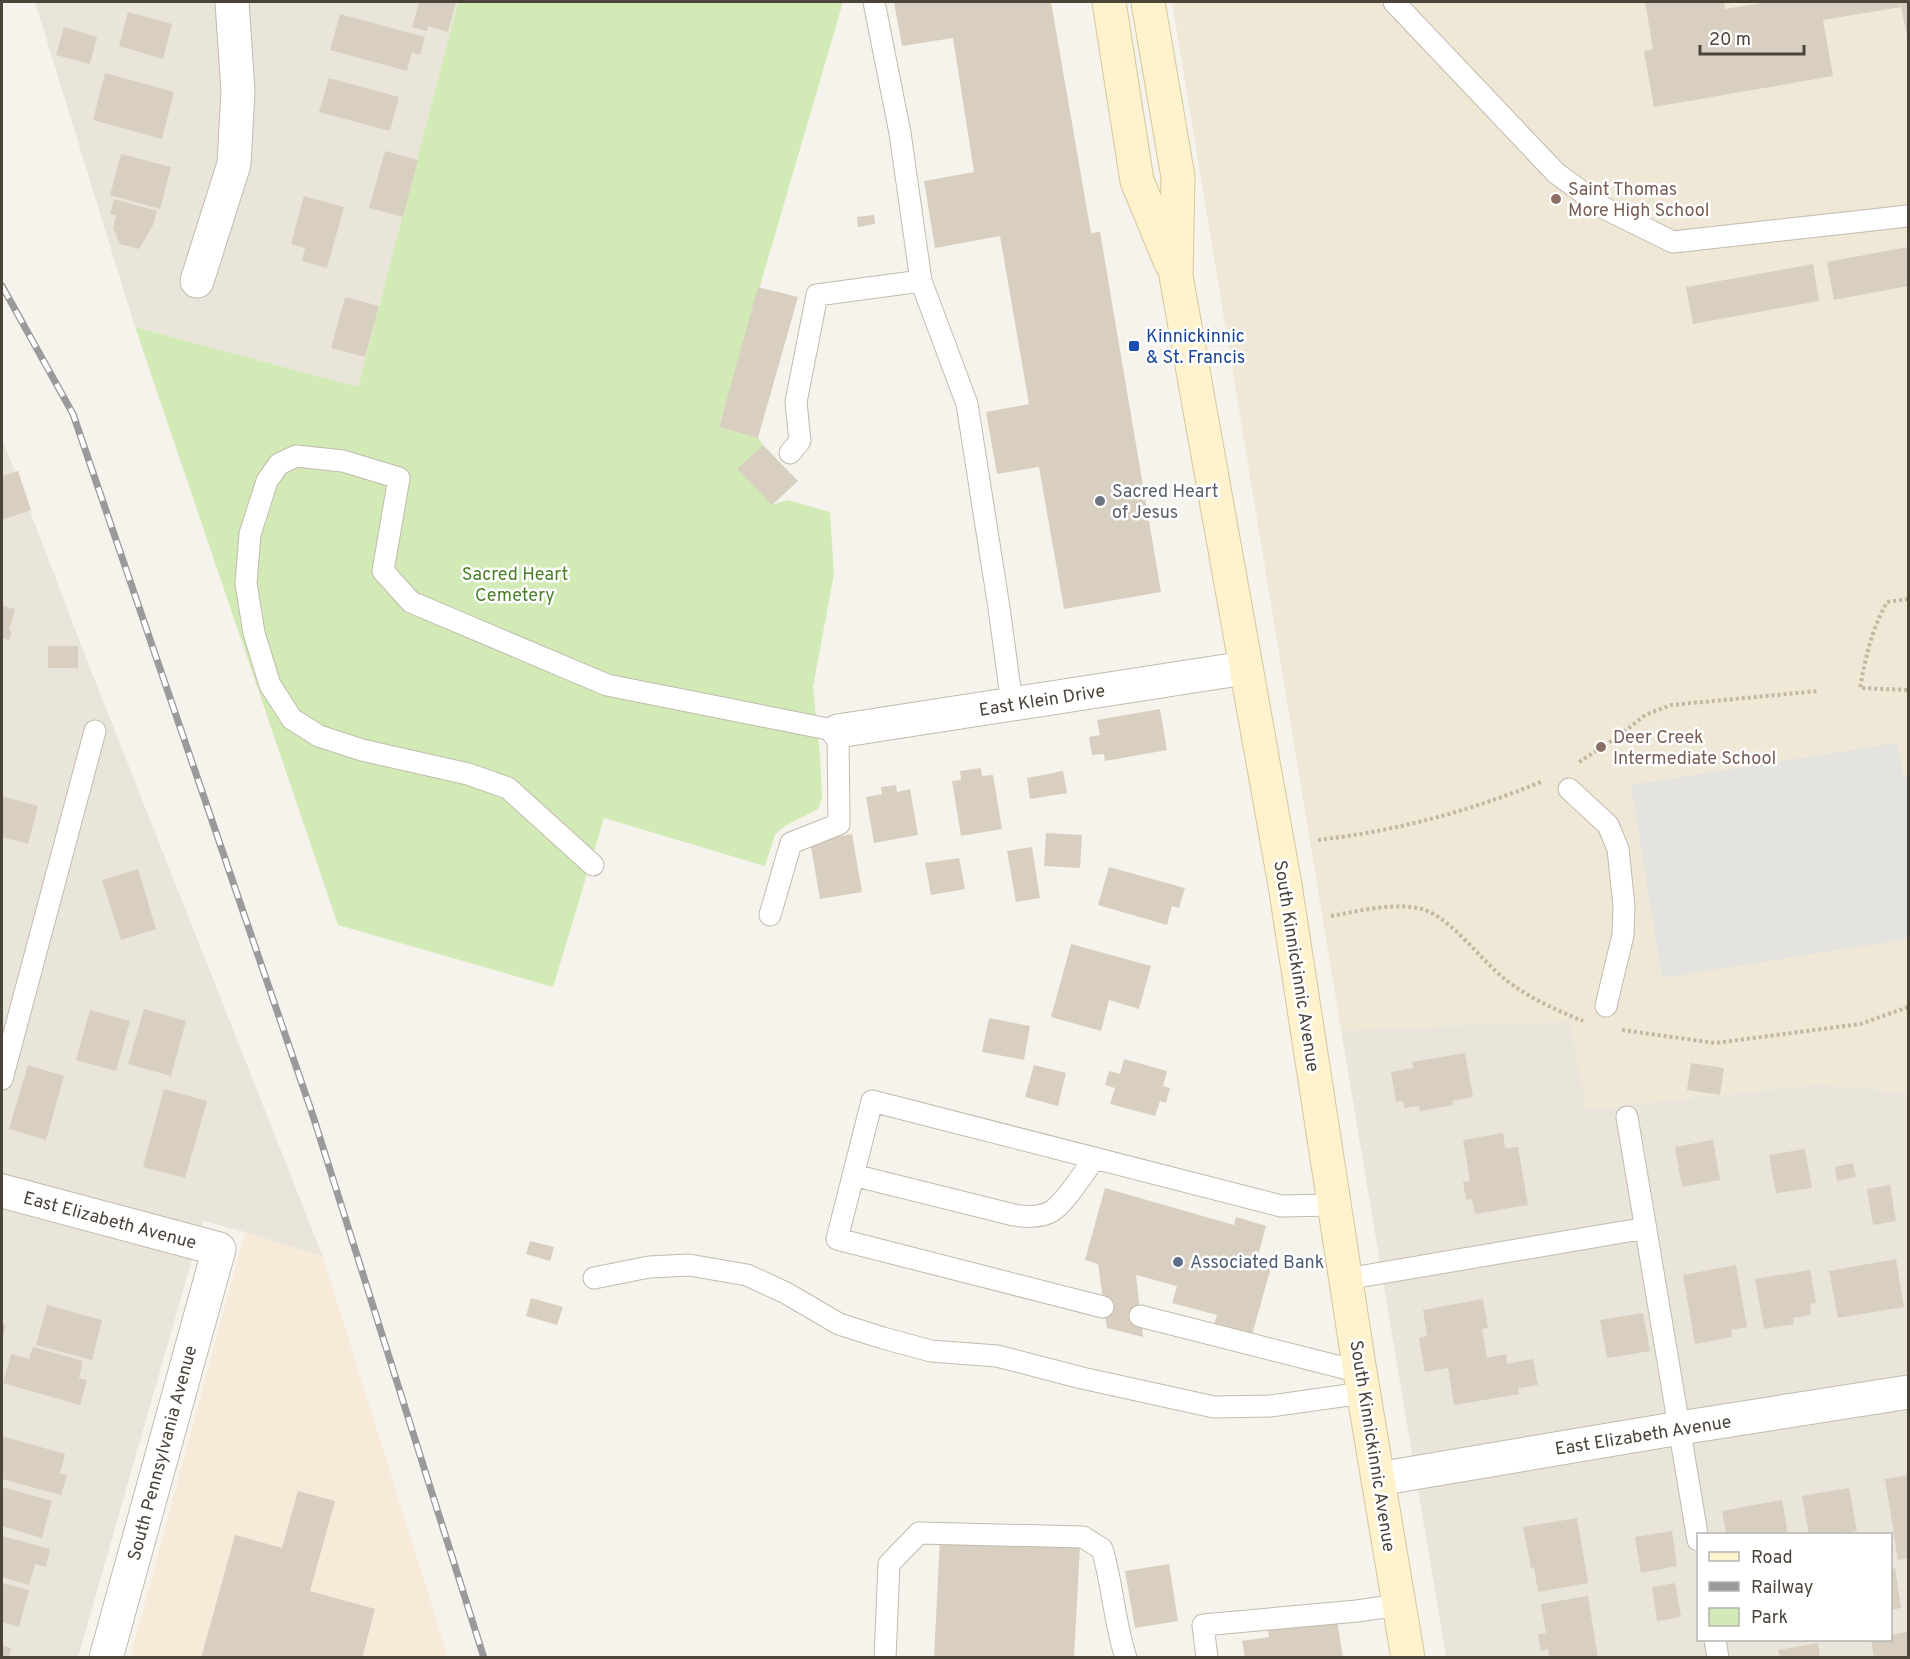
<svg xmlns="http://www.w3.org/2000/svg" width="1910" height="1659" font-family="Overpass,sans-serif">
<rect width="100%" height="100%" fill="#f6f3ec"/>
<path fill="#eae5da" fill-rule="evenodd" d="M35,2H458L358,387L135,327Z
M2,438L90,668L323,1257L245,1232L203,1221L78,1657H2Z
M1570,1021L1587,1109L1820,1084L1908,1093V1657H1446L1341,1030ZM1698,1534H1890V1640H1698Z"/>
<path fill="#f7ead8" d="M245,1232L323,1257L448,1657L130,1658Z"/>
<path fill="#efe8d6" d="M1172,2H1908V1093L1820,1084L1586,1109L1570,1021L1341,1030Z"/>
<path fill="#d2eab5" d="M458,2H843L719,426L758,438L763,445L738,469L772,505L787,500L830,512L834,574L813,687L820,757L822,798L818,809L785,826L775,834L765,866L604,818L553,987L338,925L135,327L358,387Z"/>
<path fill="#e5e3e0" d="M1897,743L1904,777H1908V939L1662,978L1631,785Z"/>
<path fill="#d8cfc1" d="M419,2H456L448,32L428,26L427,31L412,27Z
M894,2H1051L1091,233L1100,232L1161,592L1064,609L1039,467L997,474L986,412L1029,404L1000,236L935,248L924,181L974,172L953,38L902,46Z
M1645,2H1724L1725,9L1768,2H1908V41L1901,7L1823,20L1833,76L1654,107L1644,51L1653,49Z
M128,12L172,24L163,59L119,46Z
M340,14L425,37L420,55L412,52L407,71L330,50Z
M64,27L97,37L90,64L56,55Z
M105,73L174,92L162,139L93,120Z
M329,78L399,97L390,131L319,112Z
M385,151L418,160L403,217L369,208Z
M121,154L171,167L160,209L110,195Z
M304,196L344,207L327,268L302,261L305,248L291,244Z
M114,199L157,211L153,225L139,249L120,244L113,228L116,215L110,214Z
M874,215L875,224L858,227L857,217Z
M1908,247V286L1834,300L1827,262Z
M1813,264L1819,301L1693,324L1686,287Z
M758,287L798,297L758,438L719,427Z
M345,297L379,306L365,357L331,348Z
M763,445L798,481L772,505L737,469Z
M18,471L31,510L2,520V476Z
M2,606L15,609L9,630L12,631L9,640L2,638Z
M48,646H78V668H48Z
M1160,709L1167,750L1105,761L1104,754L1092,755L1089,737L1100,735L1097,720Z
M981,768L982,776L993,775L1002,829L961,836L952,781L961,780L960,771Z
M1063,771L1067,793L1030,799L1027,778Z
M896,785L897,792L910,789L918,835L874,843L866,797L882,794L881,787Z
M2,796L38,806L28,844L2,837Z
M1046,833L1082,835L1080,868L1044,866Z
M852,834L862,892L820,899L810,841Z
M1032,847L1040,898L1016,902L1007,851Z
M959,858L965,889L931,895L925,863Z
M1109,867L1185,888L1179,908L1172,906L1167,925L1098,905Z
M138,869L156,929L121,940L102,880Z
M1071,944L1151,966L1139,1009L1109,1000L1101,1031L1051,1017Z
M144,1009L186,1021L171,1076L128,1064Z
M90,1010L130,1021L116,1071L76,1060Z
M989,1018L1030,1026L1024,1060L982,1052Z
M1465,1053L1473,1097L1452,1101L1453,1105L1420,1111L1419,1106L1404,1108L1403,1101L1396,1102L1391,1072L1413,1068L1412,1062Z
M1124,1059L1167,1071L1163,1086L1170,1088L1166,1103L1160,1101L1155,1116L1110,1104L1115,1088L1105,1085L1109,1071L1120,1074Z
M1691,1063L1724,1068L1720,1095L1687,1090Z
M28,1065L64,1076L46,1140L9,1129Z
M1034,1065L1066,1073L1058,1106L1025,1097Z
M164,1089L207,1101L185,1178L143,1167Z
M1503,1133L1505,1148L1518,1147L1528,1205L1475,1214L1472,1199L1466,1200L1463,1182L1470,1181L1463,1140Z
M1713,1140L1720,1180L1682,1187L1675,1147Z
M1805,1149L1812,1188L1776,1193L1769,1155Z
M1853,1163L1856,1177L1837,1181L1835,1167Z
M1890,1185L1896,1221L1873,1225L1867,1189Z
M1105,1188L1234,1225L1236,1217L1266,1226L1257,1259L1272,1264L1252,1335L1214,1324L1217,1315L1172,1303L1177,1286L1136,1275L1143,1337L1107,1328L1098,1264L1085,1260Z
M530,1241L554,1247L550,1261L526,1254Z
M1896,1259L1904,1307L1838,1318L1829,1271Z
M1736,1265L1747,1327L1731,1330L1732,1337L1695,1344L1683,1275Z
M1810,1270L1816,1303L1810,1304L1811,1315L1793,1318L1794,1324L1764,1329L1755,1279Z
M531,1298L563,1307L557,1325L526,1316Z
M1483,1299L1488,1328L1482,1329L1487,1358L1506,1354L1507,1364L1533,1359L1538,1385L1518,1388L1519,1394L1454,1405L1448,1368L1425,1372L1419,1338L1427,1336L1423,1310Z
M47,1305L102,1320L92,1360L36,1345Z
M1643,1313L1650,1351L1607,1358L1600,1320Z
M2,1324L6,1325L2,1340Z
M33,1347L83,1361L79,1378L87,1380L80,1405L3,1383L11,1354L29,1359Z
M2,1436L65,1454L60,1473L67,1475L61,1495L2,1479Z
M1908,1475V1558L1898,1560L1885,1479Z
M2,1487L52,1501L42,1538L2,1526Z
M1849,1488L1857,1531L1836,1534H1809L1802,1496Z
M298,1491L335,1501L310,1591L375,1609L362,1658H201L235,1535L282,1548Z
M1782,1500L1788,1534H1726L1722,1511Z
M1577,1518L1588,1583L1538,1592L1534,1567L1531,1568L1523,1527Z
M1672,1531L1677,1566L1641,1573L1635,1537Z
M2,1536L50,1549L46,1567L35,1564L29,1585L2,1577Z
M940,1538L1080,1545L1074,1658H934Z
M1169,1564L1178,1621L1135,1628L1125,1571Z
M1895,1568L1901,1608L1890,1610V1569Z
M2,1583L29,1590L19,1627L2,1622Z
M1675,1583L1681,1617L1657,1621L1652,1587Z
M1588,1596L1598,1658H1550L1548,1649L1541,1651L1538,1634L1546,1633L1541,1604Z
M1337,1620L1343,1658H1245L1242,1641L1269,1637L1268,1630Z
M1907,1632L1908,1658H1874L1871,1640H1890V1635Z
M1818,1643L1820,1658H1780L1778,1650Z
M2,1645L11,1648L9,1658H2Z"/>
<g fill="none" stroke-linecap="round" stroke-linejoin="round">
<defs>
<path id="service" d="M874,2L900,133L921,281L967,404L999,608L1012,704
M1394,2L1556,173L1604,208L1673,242L1908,216
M790,453L800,441L796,402L817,295L921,281
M1569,789L1608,825L1618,849L1624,906L1623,935L1606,1006
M593,865L508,788L468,774L362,750L319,736L292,719L270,685L254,633L246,583L250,534L267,481L279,464L296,456L343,461L399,478L383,571L411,602L607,685L838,731L839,824L791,843L770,915
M2,1079L95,731
M1627,1117L1698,1540
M853,1175L1014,1215C1026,1217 1041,1218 1052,1211C1065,1203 1085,1171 1095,1158
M594,1278L649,1267L689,1265L747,1275L786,1293L839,1324L883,1338L931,1351L997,1356L1082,1378L1214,1407L1270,1406L1363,1393
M1346,1279L1646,1228
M1103,1307L837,1239L872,1101L1281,1206L1334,1205
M1140,1316L1360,1372
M1715,1640L1718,1658
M885,1658L889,1564L919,1533L1083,1537L1102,1549C1113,1585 1114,1622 1126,1658
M1207,1658L1203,1625L1357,1611L1399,1605"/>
<path id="minor" d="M197,281L234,164L238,91L232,2
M838,731L1245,668
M2,1191L219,1249L106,1658
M1378,1479L1680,1428L1908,1392"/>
<path id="secondary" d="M1109,2L1137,181L1171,263
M1148,2L1178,177L1176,276L1285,885L1360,1372L1408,1658"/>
</defs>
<use href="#service" stroke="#c2bbae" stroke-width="23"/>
<use href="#minor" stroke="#c2bbae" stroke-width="35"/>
<use href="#secondary" stroke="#d6c79b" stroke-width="35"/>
<path stroke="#c4b79f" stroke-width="4" stroke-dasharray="3 3" stroke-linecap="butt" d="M1908,599L1887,602C1871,631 1866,656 1860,688L1908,690
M1579,762L1619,736L1645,715L1671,705L1819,691
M1318,840C1396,831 1471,811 1543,781
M1331,916C1359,911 1389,903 1418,908C1449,914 1480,960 1506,980C1529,998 1556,1010 1583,1021
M1622,1030L1715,1043L1860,1024L1908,1007"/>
<use href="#service" stroke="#fff" stroke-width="21"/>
<use href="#minor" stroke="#fff" stroke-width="33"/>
<use href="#secondary" stroke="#fff3cd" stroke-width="33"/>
<defs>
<path id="rail" d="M2,286L73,414L314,1119L484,1658"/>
</defs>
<use href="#rail" stroke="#9a9a9a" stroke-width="7"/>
<use href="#rail" stroke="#fff" stroke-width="4.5" stroke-dasharray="14" stroke-linecap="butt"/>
</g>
<g fill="#8d6e63" stroke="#fff" stroke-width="2">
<circle cx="1556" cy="199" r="6"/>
<circle cx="1601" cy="747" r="6"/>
</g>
<rect fill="#1a4fb4" stroke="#fff" stroke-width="2" x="1128" y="340" width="12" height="12" rx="3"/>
<circle fill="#6b7280" stroke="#fff" stroke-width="2" cx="1100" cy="501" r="6"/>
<circle fill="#5c6f8a" stroke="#fff" stroke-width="2" cx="1178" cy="1262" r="6"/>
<g text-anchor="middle" stroke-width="5" stroke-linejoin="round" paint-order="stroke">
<g font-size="18" fill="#785e54" stroke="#fff" text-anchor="start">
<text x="1568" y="195">Saint Thomas<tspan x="1568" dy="21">More High School</tspan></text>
<text x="1613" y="743">Deer Creek<tspan x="1613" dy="21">Intermediate School</tspan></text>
</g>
<g font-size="18" fill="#164399" stroke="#fff" text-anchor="start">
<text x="1146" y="342">Kinnickinnic<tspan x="1146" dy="21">&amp; St. Francis</tspan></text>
</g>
<g font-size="18" fill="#5b616d" stroke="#fff" text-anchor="start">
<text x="1112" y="497">Sacred Heart<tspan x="1112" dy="21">of Jesus</tspan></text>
</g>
<g font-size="18" fill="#4a7f2a" stroke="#fff">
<text x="515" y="580">Sacred Heart<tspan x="515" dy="21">Cemetery</tspan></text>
</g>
<g font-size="18" fill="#4b4439" stroke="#fff">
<text transform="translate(1042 700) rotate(-9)" y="6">East Klein Drive</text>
<text transform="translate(1297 966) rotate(81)" y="6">South Kinnickinnic Avenue</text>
<text transform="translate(110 1220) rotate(15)" y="6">East Elizabeth Avenue</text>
<text transform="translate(1643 1435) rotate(-9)" y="6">East Elizabeth Avenue</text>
<text transform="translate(1373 1446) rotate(81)" y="6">South Kinnickinnic Avenue</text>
<text transform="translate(162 1453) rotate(-75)" y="6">South Pennsylvania Avenue</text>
</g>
<g font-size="18" fill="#4e5e75" stroke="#fff" text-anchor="start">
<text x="1190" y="1268">Associated Bank</text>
</g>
</g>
<rect width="1910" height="1659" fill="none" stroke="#4b4439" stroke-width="6"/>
<rect x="1697" y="1533" width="195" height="108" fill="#ffffff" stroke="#b7b4b0" stroke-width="1.5"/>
<rect x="1709" y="1552" width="30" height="9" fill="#fff3cd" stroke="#b7b4b0" stroke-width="1.5"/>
<text x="1751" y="1563" font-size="18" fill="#4b4439">Road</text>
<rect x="1709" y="1582" width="30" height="9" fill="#9a9a9a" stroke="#b7b4b0" stroke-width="1.5"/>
<text x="1751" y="1593" font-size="18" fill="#4b4439">Railway</text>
<rect x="1709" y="1608" width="30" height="18" fill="#d2eab5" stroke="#b7b4b0" stroke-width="1.5"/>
<text x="1751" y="1623" font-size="18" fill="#4b4439">Park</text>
<path d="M1700 45v9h104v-9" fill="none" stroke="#4b4439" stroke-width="3"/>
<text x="1709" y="45" font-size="18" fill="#4b4439" stroke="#ffffff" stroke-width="4.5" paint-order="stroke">20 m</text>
</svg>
